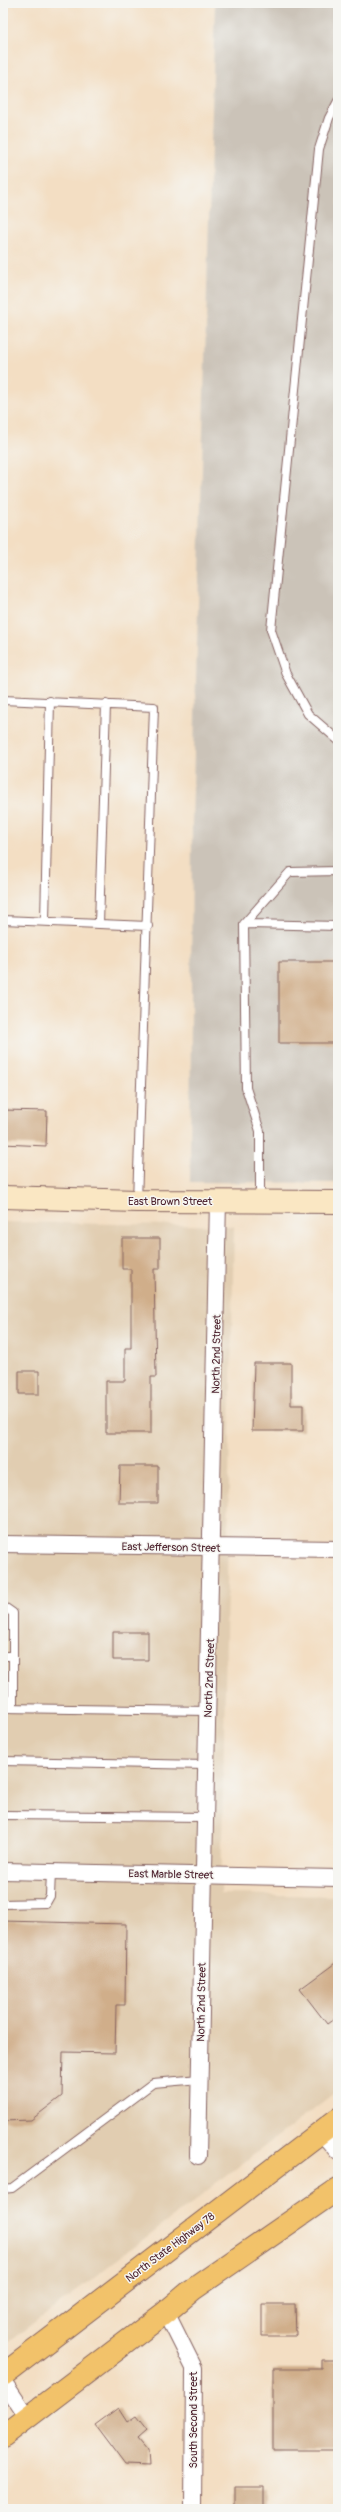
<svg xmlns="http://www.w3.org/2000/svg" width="341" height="2512" font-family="Pangolin,sans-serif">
<rect width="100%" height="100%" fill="#f6f6f2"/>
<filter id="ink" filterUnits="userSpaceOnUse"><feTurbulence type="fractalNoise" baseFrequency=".025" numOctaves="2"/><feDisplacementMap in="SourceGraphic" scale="8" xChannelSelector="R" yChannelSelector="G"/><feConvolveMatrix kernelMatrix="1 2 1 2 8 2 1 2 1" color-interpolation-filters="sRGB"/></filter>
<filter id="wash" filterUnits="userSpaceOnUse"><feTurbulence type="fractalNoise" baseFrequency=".012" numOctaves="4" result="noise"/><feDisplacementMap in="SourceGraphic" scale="16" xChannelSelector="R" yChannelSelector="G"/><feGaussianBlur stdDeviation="0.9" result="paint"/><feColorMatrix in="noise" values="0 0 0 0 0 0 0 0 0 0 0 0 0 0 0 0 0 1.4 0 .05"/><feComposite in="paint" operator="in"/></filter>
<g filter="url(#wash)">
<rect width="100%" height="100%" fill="#f3dec3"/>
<path fill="#e1cdb1" d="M3,1222L234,1226L221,1894L338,1896V2090L3,2347Z"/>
<path fill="#cbc3b8" d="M215,3H338V1183L190,1182L192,823Z"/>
<g id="blocks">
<path fill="#d0ae8a" d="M279,962H338V1043H279Z
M3,1110L47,1111L46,1146L3,1144Z
M122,1238H160V1269H154L156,1377H151V1433H106V1381H125V1348H131V1269H122Z
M254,1363H291V1405H303V1431H252Z
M19,1371H39V1394H19Z
M120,1466H158V1503H119Z
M113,1632H148V1660H113Z
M3,1921L126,1924L125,2005H116L115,2053L63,2052L62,2096L31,2120L3,2121Z
M338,1961V2016L327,2024L300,1989Z
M262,2304H295L296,2336H262Z
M322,2360H338V2450H273V2369H322Z
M118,2408L127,2422L136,2416L147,2430L138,2438L148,2450L149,2466L125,2465L95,2425Z
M234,2487H264V2509H234Z"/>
</g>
</g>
<g filter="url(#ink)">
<use href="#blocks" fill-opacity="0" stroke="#856260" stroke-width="1"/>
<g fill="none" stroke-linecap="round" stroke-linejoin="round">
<defs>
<path id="lane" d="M338,101L329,118L319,149L271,630L286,674L308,714L338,740
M3,700L154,707L137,1201
M3,920L148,926
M45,921L50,701
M99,924L106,704
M244,924L338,926
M260,1200V1131L246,1088L244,924L290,872L338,871
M3,1606L13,1613V1708
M3,1656H13
M3,1708L208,1711
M3,1761L206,1765
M3,1815L205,1817
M3,1904L46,1903L50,1896L51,1872
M3,2189L12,2188L153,2083L200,2079"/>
<path id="street" d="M3,1544L338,1549
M3,1871L338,1878
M321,2132L338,2152
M198,2156L218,1200
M166,2312L194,2368L193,2509
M3,2381L27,2417"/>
<path id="secondary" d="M3,1197L137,1201L338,1202"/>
<path id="primary" d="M3,2375L338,2119
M3,2436L166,2312L192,2290L338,2189"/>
</defs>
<use href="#lane" stroke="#856260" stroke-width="10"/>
<use href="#street" stroke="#856260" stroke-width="18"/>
<use href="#secondary" stroke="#856260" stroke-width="24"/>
<use href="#primary" stroke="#856260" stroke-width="24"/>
<use href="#lane" stroke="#fff" stroke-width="8"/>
<use href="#street" stroke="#fff" stroke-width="16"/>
<use href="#secondary" stroke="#fae7c3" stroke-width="22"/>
<use href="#primary" stroke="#f2c26a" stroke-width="22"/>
</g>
</g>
<g text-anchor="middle" stroke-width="3" stroke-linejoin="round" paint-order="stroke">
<g font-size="11" fill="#4a1f2b" stroke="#f6f6f2">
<text x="170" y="1205">East Brown Street</text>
<text transform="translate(216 1354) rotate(-89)" y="4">North 2nd Street</text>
<text transform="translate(171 1547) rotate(1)" y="4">East Jefferson Street</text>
<text transform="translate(209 1678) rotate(-88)" y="4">North 2nd Street</text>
<text transform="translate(171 1874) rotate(1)" y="4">East Marble Street</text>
<text transform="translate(201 2002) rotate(-89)" y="4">North 2nd Street</text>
<text transform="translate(170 2247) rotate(-37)" y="4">North State Highway 78</text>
<text transform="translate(193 2420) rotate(-90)" y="4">South Second Street</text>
</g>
</g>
<rect width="341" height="2512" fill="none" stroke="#f6f6f2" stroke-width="16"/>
</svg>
